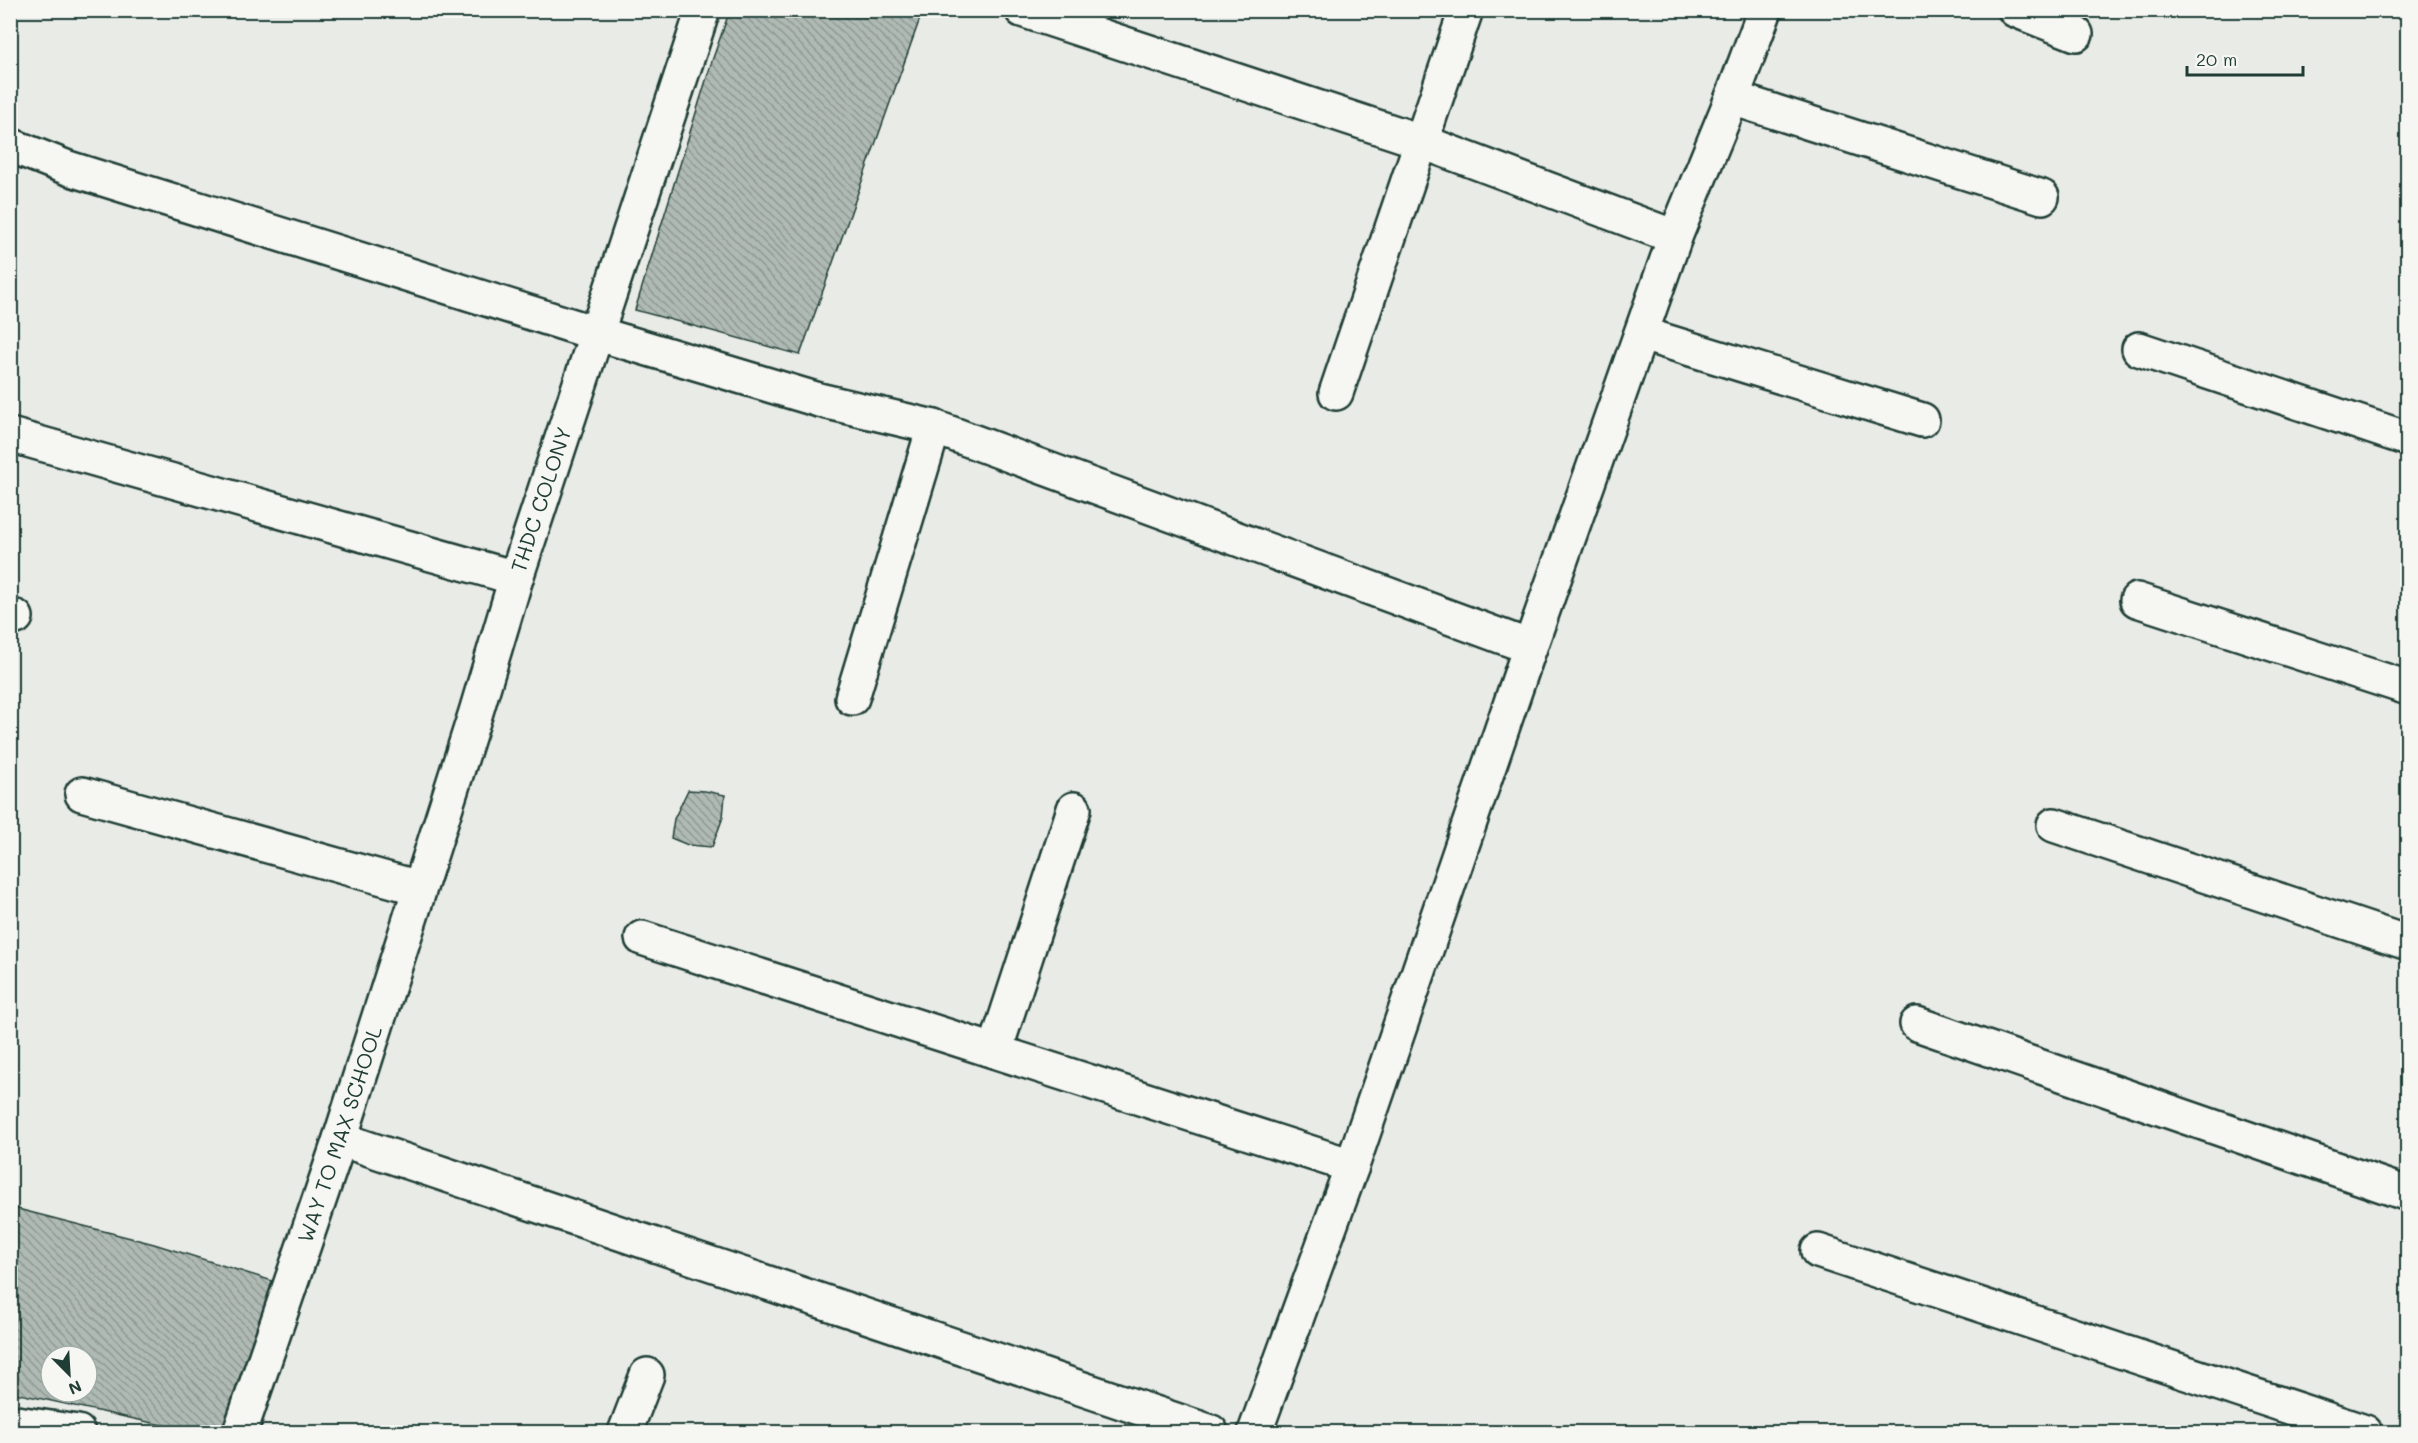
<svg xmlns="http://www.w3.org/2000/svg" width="2418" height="1443" font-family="Mali,sans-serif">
<defs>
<pattern id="building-back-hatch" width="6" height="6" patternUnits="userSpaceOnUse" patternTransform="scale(1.5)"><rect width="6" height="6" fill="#b0bab5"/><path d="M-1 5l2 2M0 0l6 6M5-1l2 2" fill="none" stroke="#8f9894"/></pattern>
</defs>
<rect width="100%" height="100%" fill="#e9ebe7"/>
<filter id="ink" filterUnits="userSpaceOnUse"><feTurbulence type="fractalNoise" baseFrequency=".0167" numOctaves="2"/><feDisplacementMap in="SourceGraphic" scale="12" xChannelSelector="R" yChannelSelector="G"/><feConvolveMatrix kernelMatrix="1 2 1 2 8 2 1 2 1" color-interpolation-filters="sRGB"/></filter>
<g filter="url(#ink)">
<path fill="url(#building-back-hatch)" stroke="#1f3d34" stroke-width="1.5" fill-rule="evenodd" d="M730,10H923L800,355L635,310L712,61Z
M688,790L705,791L725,795L723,817L712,847L688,845L671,838L674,819Z
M10,1207L154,1244L282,1284L234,1432H194L10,1392ZM51,1356H87V1392H51Z"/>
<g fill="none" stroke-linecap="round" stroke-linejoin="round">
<defs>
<g id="street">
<path d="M1022,10L1420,141L1675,237"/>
<path d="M2015,10L2076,34"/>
<path d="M1732,98L2042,197"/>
<path d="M10,145L68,168L595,333L819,400L934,427L1530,647"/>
<path d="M1642,334L1922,420"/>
<path d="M2139,349L2408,439"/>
<path d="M1336,393L1466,10"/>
<path d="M10,435L516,578"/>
<path d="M2137,600L2408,688"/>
<path d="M10,616L16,617"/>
<path d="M852,698L934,427"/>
<path d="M82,794L419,888"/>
<path d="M2054,825L2408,943"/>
<path d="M642,938L1352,1166"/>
<path d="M1917,1024L2408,1194"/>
<path d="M995,1051L1074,809"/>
<path d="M340,1139L1211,1432"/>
<path d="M1818,1251L2365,1432"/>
<path id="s1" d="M240,1432L340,1139L476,712L516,578L703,10"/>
<path d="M625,1432L647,1375"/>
<path d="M1255,1432L1352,1166L1530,647L1675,237L1732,98L1765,10"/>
</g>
<path id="secondary" d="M10,1422L78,1432"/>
</defs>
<use href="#street" stroke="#1f3d34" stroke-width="38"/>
<use href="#secondary" stroke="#1f3d34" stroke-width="38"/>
<use href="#street" stroke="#f6f6f2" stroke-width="33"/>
<use href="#secondary" stroke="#f6f6f2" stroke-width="33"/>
</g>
</g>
<g text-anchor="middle" stroke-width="6" stroke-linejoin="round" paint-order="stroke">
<g font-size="21" fill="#1f3d34" stroke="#f6f6f2">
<text dy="7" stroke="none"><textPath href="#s1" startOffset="980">THDC COLONY</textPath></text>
<text dy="7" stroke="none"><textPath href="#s1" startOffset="314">WAY TO MAX SCHOOL</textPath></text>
</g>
</g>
<rect width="2418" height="1443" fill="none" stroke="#f6f6f2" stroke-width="36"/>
<rect x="18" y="18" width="2382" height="1407" fill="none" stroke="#1f3d34" stroke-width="2" filter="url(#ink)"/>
<g transform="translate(69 1374) rotate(156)"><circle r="28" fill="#f6f6f2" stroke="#a0aca6" stroke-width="1.5"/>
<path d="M0-4.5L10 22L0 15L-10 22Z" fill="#1f3d34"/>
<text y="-9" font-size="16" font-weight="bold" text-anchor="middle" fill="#1f3d34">N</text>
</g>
<path d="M2187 66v9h116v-9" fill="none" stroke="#1f3d34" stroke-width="3"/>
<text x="2196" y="66" font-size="18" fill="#1f3d34" stroke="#f6f6f2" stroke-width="4.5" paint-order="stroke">20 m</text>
</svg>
